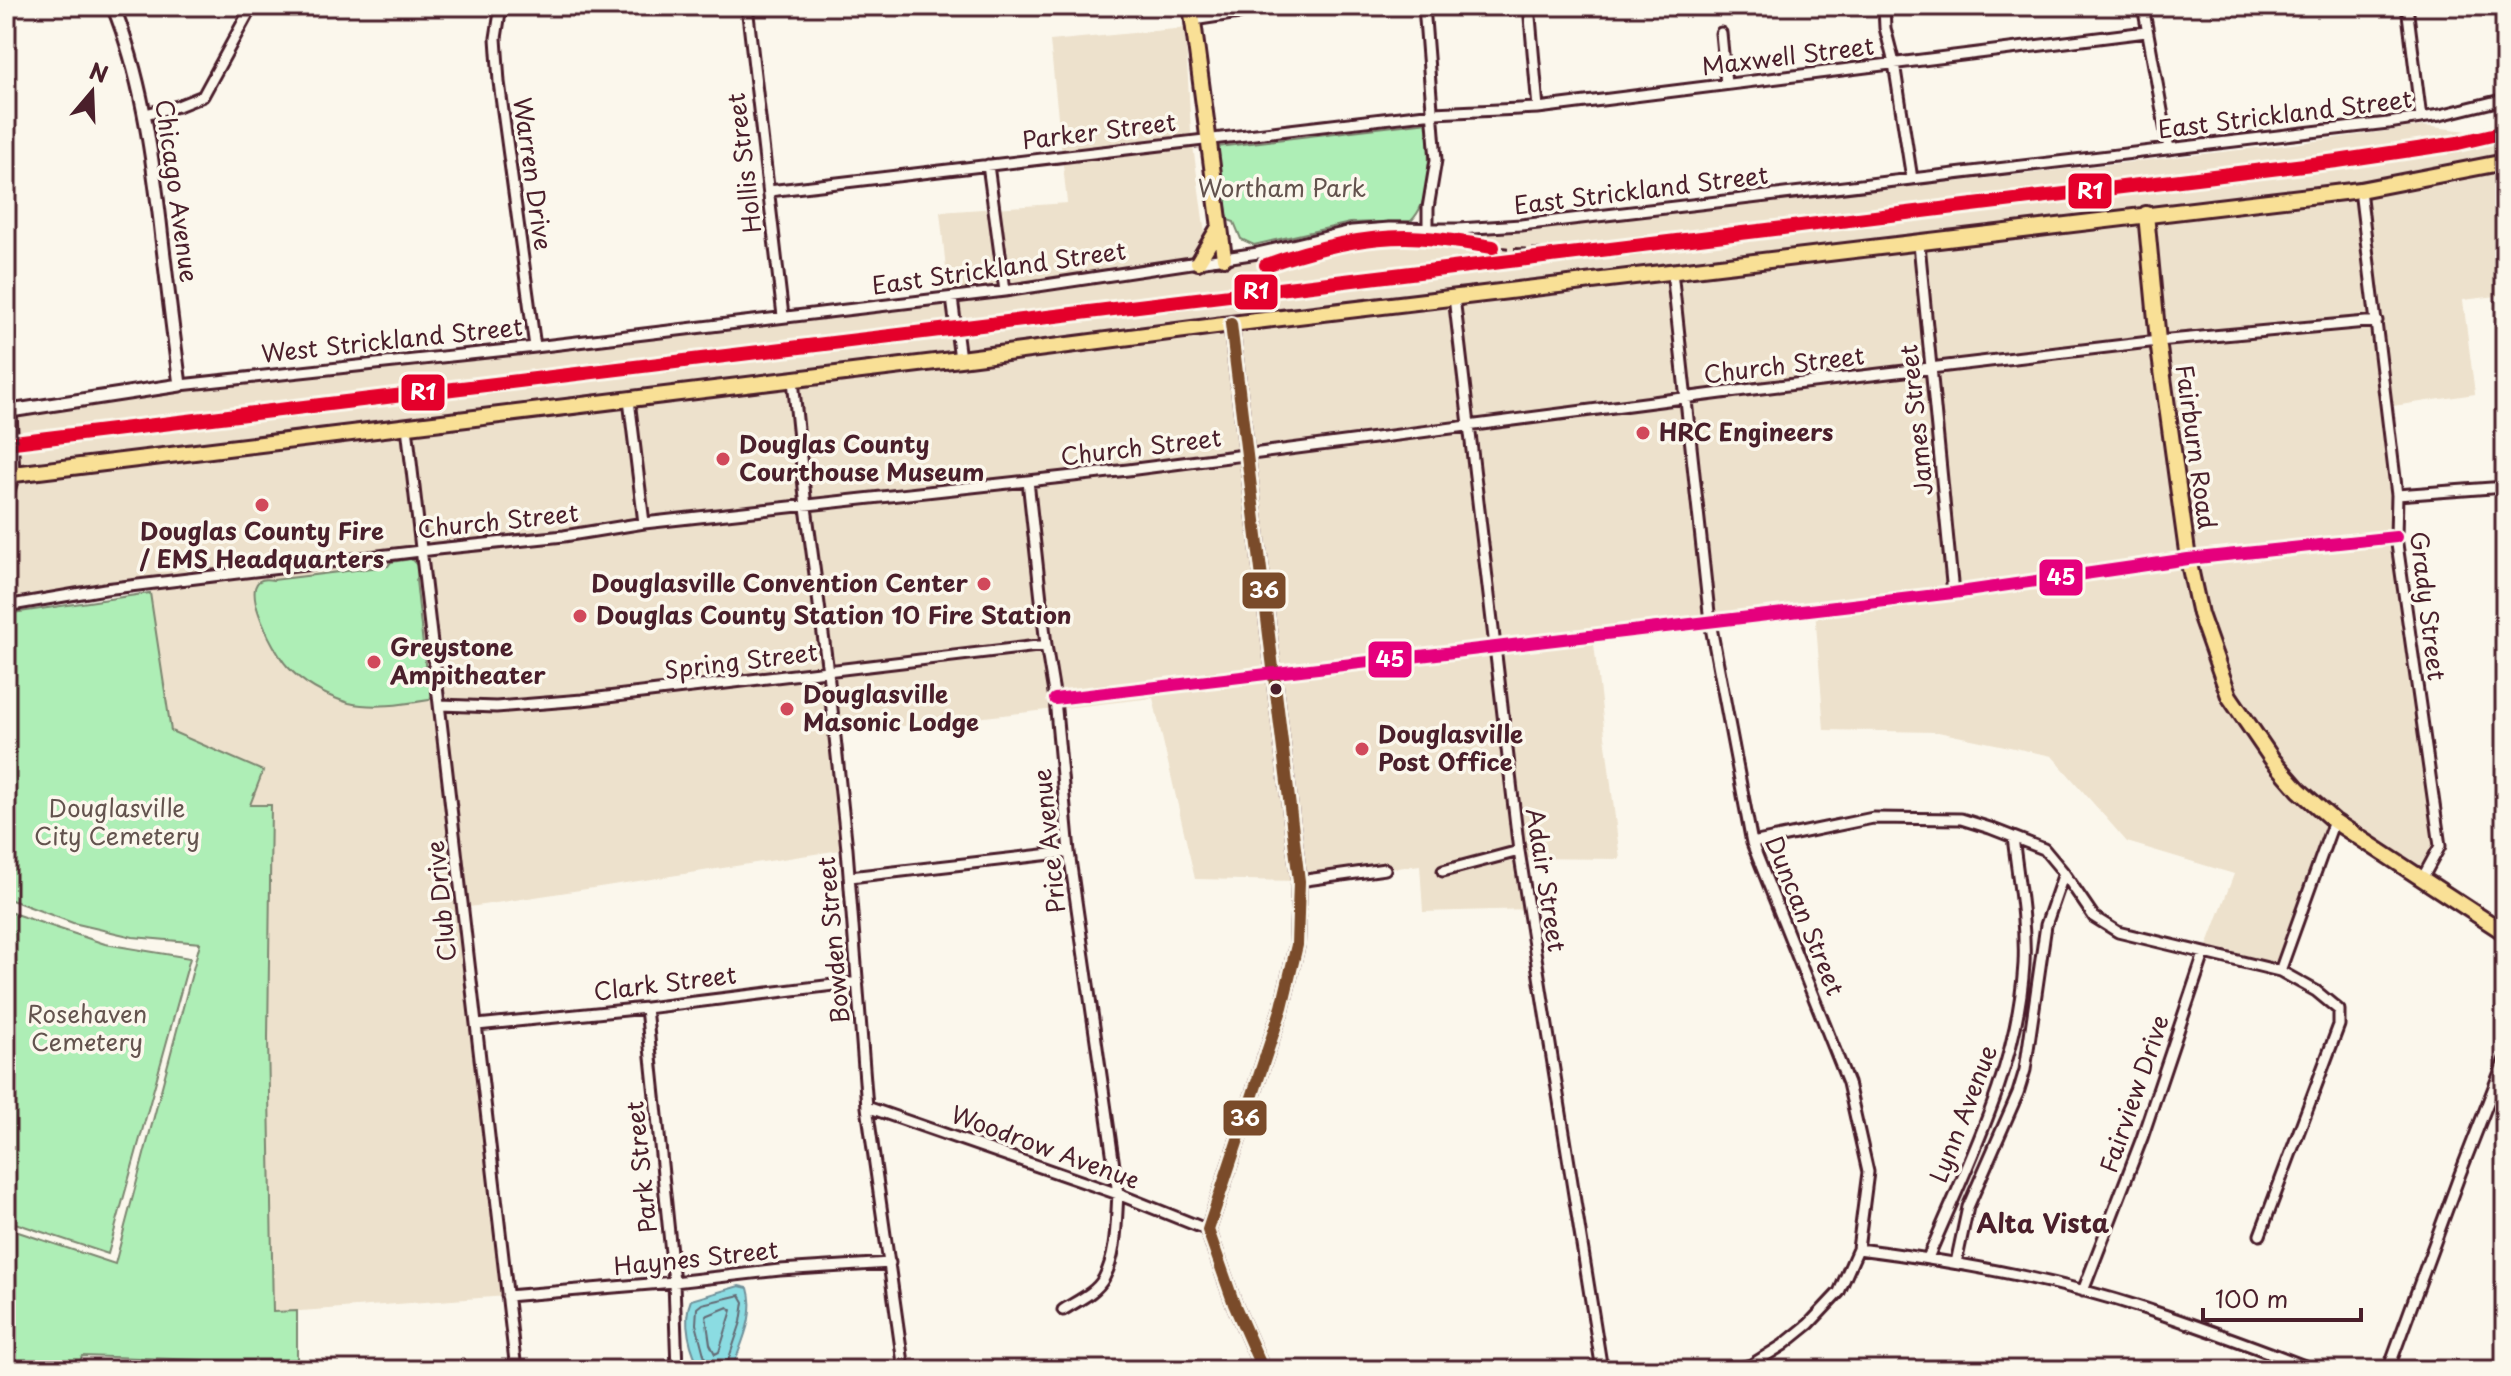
<svg xmlns="http://www.w3.org/2000/svg" width="2511" height="1376" font-family="'Playpen Sans',sans-serif">
<rect width="100%" height="100%" fill="#fbf7ec"/>
<filter id="ink" filterUnits="userSpaceOnUse"><feTurbulence type="fractalNoise" baseFrequency=".0125" numOctaves="2"/><feDisplacementMap in="SourceGraphic" scale="16" xChannelSelector="R" yChannelSelector="G"/><feConvolveMatrix kernelMatrix="1 2 1 2 8 2 1 2 1" color-interpolation-filters="sRGB"/></filter>
<g filter="url(#ink)">
<path fill="#ede1cc" d="M1185,28L1191,131L1207,249L1269,256L1312,243L1352,235L1428,229L1459,237L2293,144L2423,126L2505,135V295L2463,300L2475,394L2393,406L2397,495L2396,537L2440,846L2422,879L2334,822L2280,971L2204,954L2234,874L2127,842L2052,756L1938,732L1824,730L1815,610L1593,636L1620,859L1521,858L1529,909L1423,912L1420,865L1299,881L1195,879L1153,698L841,733L847,849L463,908L507,1296L273,1313L268,1038L271,806H250L263,771L171,731L148,578L105,593L6,606V412L180,385L949,297L940,212L1067,203L1050,41Z"/>
<path fill="#aeeeb6" stroke="#7c8670" stroke-width="2" d="M1428,122C1429,151 1433,200 1411,221L1350,223L1254,245L1241,239L1234,222L1228,220L1217,147Z
M411,559L418,566L419,575L416,580L427,682L432,687L433,695L429,700C404,704 374,709 349,703C326,696 303,684 287,666C274,652 230,570 273,580L388,566L391,562Z
M150,593L171,731L263,771L250,805H271L268,1038L273,1312L297,1311V1363L82,1356L77,1370H6V1228L115,1264L200,943L133,937L73,923L6,898V614Z
M6,911L105,944L190,958L108,1254L6,1220Z"/>
<path fill="#8bdce2" stroke="#719099" stroke-width="2" d="M739,1286L748,1288C756,1315 742,1341 733,1367L727,1370H702C690,1352 682,1320 691,1300Z"/>
<g fill="none" stroke-linecap="round" stroke-linejoin="round">
<path stroke="#646b74" stroke-width="2" d="M728,1307L732,1310L719,1352L715,1354L710,1344L706,1316Z
M708,1370L696,1324L697,1308L702,1304L740,1295L744,1302L741,1322L725,1370"/>
<defs>
<path id="minor" d="M501,6L496,38L499,82L535,347
M747,6L783,316
M1424,6L1436,160L1428,208V229
M1529,6L1538,108
M1884,6L1885,28L1894,63L1912,179
M2143,6L2169,149
M2407,6L2421,118
M1193,20L1286,6
M1721,33L1726,84
M145,114L178,106L203,96L252,6
M988,165L1005,291
M2360,190L2397,495L2396,537L2440,846L2422,879
M769,191L1434,113L1538,108L2146,32
M1919,244L1953,593
M1672,271L1710,622L1752,843L1848,1083L1868,1172L1858,1249L1839,1292L1809,1324L1783,1345L1751,1365L1732,1370
M1454,297L1519,851L1602,1370
M952,298L960,359
M793,380L806,507L828,672L847,849L867,1107L904,1370
M180,385L535,347L1005,291L1258,253L1352,231L1389,228L1459,229L1521,225L2388,123L2440,115L2505,99
M629,400L644,523
M407,427L516,1370
M1028,481L1046,645L1055,699L1069,852L1118,1194C1116,1221 1117,1254 1104,1278C1096,1293 1077,1301 1063,1310
M2397,495L2505,487
M6,606L105,589L437,549L564,536L644,523L1128,470L1745,390L2158,341L2377,321
M1055,699L1953,593L2188,559L2396,537
M440,705L496,707L582,700L1046,645
M1752,843L1873,818L1961,819L1990,828L2044,849L2064,873L2094,917L2118,932L2280,971L2316,991L2339,1010V1025L2260,1235
M1443,871L1519,851
M850,877L1069,852
M1299,881L1385,869
M2280,971L2334,821
M646,1008L674,1282L677,1370
M477,1025L646,1008L858,982
M867,1107L1118,1194L1208,1230
M1858,1249C1953,1261 2051,1278 2143,1308C2201,1327 2258,1348 2315,1370
M1928,1258C1968,1163 2018,1068 2024,964C2026,921 2018,879 2013,837
M1956,1263L1968,1207L2018,1093L2025,1070L2046,925L2064,873
M2083,1291L2142,1138L2204,954
M507,1296L674,1282L780,1270L890,1263
M2388,1370L2460,1174L2505,1059"/>
<path id="tertiary" d="M6,497L13,474L10,411L180,385C173,331 166,276 160,221C151,147 141,75 113,6"/>
<path id="secondary" d="M1231,324L1299,881L1297,945L1282,1007L1208,1230L1234,1304L1263,1370"/>
<path id="primary" d="M1191,6L1224,258
M2146,214L2158,341L2188,559L2200,614L2229,696L2272,759L2299,790L2334,821L2505,933
M1198,262L1219,227
M6,475L960,359L1231,324L2360,190L2505,162"/>
</defs>
<use href="#minor" stroke="#4a1f2b" stroke-width="15"/>
<use href="#tertiary" stroke="#4a1f2b" stroke-width="17"/>
<use href="#secondary" stroke="#4a1f2b" stroke-width="18"/>
<use href="#primary" stroke="#4a1f2b" stroke-width="20"/>
<use href="#minor" stroke="#fbf7ec" stroke-width="9"/>
<use href="#tertiary" stroke="#fbf7ec" stroke-width="11"/>
<use href="#secondary" stroke="#fbf7ec" stroke-width="12"/>
<use href="#primary" stroke="#f9e096" stroke-width="14"/>
<path stroke="#4a1f2b" stroke-width="3" stroke-dasharray="12 6" stroke-linecap="butt" d="M1266,265C1311,249 1362,235 1410,238C1453,240 1495,250 1538,249C1565,249 1592,244 1618,241"/>
<defs>
<path id="bus-1" d="M1231,324L1299,881L1297,945L1282,1007L1208,1230L1234,1304L1263,1370"/>
<path id="bus-2" d="M1055,699L1953,593L2188,559L2396,537"/>
</defs>
<use href="#bus-1" stroke="#fbf7ec" stroke-width="18"/>
<use href="#bus-2" stroke="#fbf7ec" stroke-width="18"/>
<use href="#bus-1" stroke="#7a4b2a" stroke-width="12"/>
<use href="#bus-2" stroke="#e5007d" stroke-width="12"/>
<defs>
<path id="rail-1" d="M1266,265C1311,249 1359,237 1406,237C1436,237 1465,243 1493,247
M6,443L2337,161L2458,143L2505,132"/>
</defs>
<use href="#rail-1" stroke="#fbf7ec" stroke-width="20"/>
<use href="#rail-1" stroke="#e4002b" stroke-width="14"/>
</g>
</g>
<g fill="#d1495b" stroke="#fbf7ec" stroke-width="3">
<circle cx="1643" cy="433" r="8"/>
<circle cx="723" cy="459" r="8"/>
<circle cx="262" cy="505" r="8"/>
<circle cx="984" cy="584" r="8"/>
<circle cx="580" cy="616" r="8"/>
<circle cx="374" cy="662" r="8"/>
<circle cx="787" cy="709" r="8"/>
<circle cx="1362" cy="749" r="8"/>
</g>
<circle fill="#4a1f2b" stroke="#fbf7ec" stroke-width="3" cx="1276" cy="689" r="7"/>
<g text-anchor="middle" stroke-width="7" stroke-linejoin="round" paint-order="stroke">
<g font-size="24" fill="#4a1f2b" stroke="#fbf7ec">
<text transform="translate(1788 57) rotate(-7)" y="8">Maxwell Street</text>
<text transform="translate(2285 115) rotate(-7)" y="8">East Strickland Street</text>
<text transform="translate(1099 132) rotate(-7)" y="8">Parker Street</text>
<text transform="translate(745 163) rotate(-97)" y="8">Hollis Street</text>
<text transform="translate(532 174) rotate(82)" y="8">Warren Drive</text>
<text transform="translate(176 191) rotate(82)" y="8">Chicago Avenue</text>
<text transform="translate(1641 191) rotate(-7)" y="8">East Strickland Street</text>
<text transform="translate(999 269) rotate(-8)" y="8">East Strickland Street</text>
<text transform="translate(392 341) rotate(-6)" y="8">West Strickland Street</text>
<text transform="translate(1784 366) rotate(-7)" y="8">Church Street</text>
<text transform="translate(1917 420) rotate(-96)" y="8">James Street</text>
<text transform="translate(2195 447) rotate(82)" y="8">Fairburn Road</text>
<text transform="translate(1141 448) rotate(-7)" y="8">Church Street</text>
<text transform="translate(498 522) rotate(-6)" y="8">Church Street</text>
<text transform="translate(2427 606) rotate(83)" y="8">Grady Street</text>
<text transform="translate(741 662) rotate(-7)" y="8">Spring Street</text>
<text transform="translate(1050 841) rotate(-96)" y="8">Price Avenue</text>
<text transform="translate(1545 880) rotate(81)" y="8">Adair Street</text>
<text transform="translate(442 901) rotate(-96)" y="8">Club Drive</text>
<text transform="translate(1804 916) rotate(68)" y="8">Duncan Street</text>
<text transform="translate(834 940) rotate(-95)" y="8">Bowden Street</text>
<text transform="translate(665 984) rotate(-7)" y="8">Clark Street</text>
<text transform="translate(2135 1094) rotate(-71)" y="8">Fairview Drive</text>
<text transform="translate(1964 1114) rotate(-69)" y="8">Lynn Avenue</text>
<text transform="translate(1045 1148) rotate(20)" y="8">Woodrow Avenue</text>
<text transform="translate(642 1167) rotate(-96)" y="8">Park Street</text>
<text transform="translate(696 1259) rotate(-6)" y="8">Haynes Street</text>
</g>
<g font-size="24" fill="#63534e" stroke="#fbf7ec">
<text x="1282" y="197">Wortham Park</text>
<text x="117" y="817">Douglasville<tspan x="117" dy="28">City Cemetery</tspan></text>
<text x="87" y="1023">Rosehaven<tspan x="87" dy="28">Cemetery</tspan></text>
</g>
<g font-size="24" font-weight="bold" fill="#4a1f2b" stroke="#fbf7ec" text-anchor="start">
<text x="1659" y="441">HRC Engineers</text>
<text x="739" y="453">Douglas County<tspan x="739" dy="28">Courthouse Museum</tspan></text>
<text x="262" y="540" text-anchor="middle">Douglas County Fire<tspan x="262" dy="28">/ EMS Headquarters</tspan></text>
<text x="968" y="592" text-anchor="end">Douglasville Convention Center</text>
<text x="596" y="624">Douglas County Station 10 Fire Station</text>
<text x="390" y="656">Greystone<tspan x="390" dy="28">Ampitheater</tspan></text>
<text x="803" y="703">Douglasville<tspan x="803" dy="28">Masonic Lodge</tspan></text>
<text x="1378" y="743">Douglasville<tspan x="1378" dy="28">Post Office</tspan></text>
</g>
<g font-size="26" font-weight="bold" fill="#4a1f2b" stroke="#fbf7ec">
<text x="2043" y="1233">Alta Vista</text>
</g>
</g>
<g stroke="#fbf7ec" stroke-width="3">
<rect x="2067" y="172" width="46" height="38" rx="8" fill="#e4002b"/>
<rect x="1233" y="273" width="46" height="38" rx="8" fill="#e4002b"/>
<rect x="400" y="373" width="46" height="39" rx="8" fill="#e4002b"/>
<rect x="2038" y="558" width="46" height="39" rx="8" fill="#e5007d"/>
<rect x="1241" y="571" width="46" height="39" rx="8" fill="#7a4b2a"/>
<rect x="1367" y="640" width="46" height="39" rx="8" fill="#e5007d"/>
<rect x="1222" y="1099" width="46" height="38" rx="8" fill="#7a4b2a"/>
</g>
<g font-size="22" text-anchor="middle" font-weight="bold" fill="#fff">
<text x="2090" y="199">R1</text>
<text x="1256" y="299">R1</text>
<text x="423" y="400">R1</text>
<text x="2061" y="585">45</text>
<text x="1264" y="598">36</text>
<text x="1390" y="667">45</text>
<text x="1245" y="1126">36</text>
</g>
<rect width="2511" height="1376" fill="none" stroke="#fbf7ec" stroke-width="32"/>
<rect x="16" y="16" width="2479" height="1344" fill="none" stroke="#4a1f2b" stroke-width="3" filter="url(#ink)"/>
<g transform="translate(92 92) rotate(19)" stroke="#fbf7ec" stroke-width="6" paint-order="stroke">
<path d="M0-6L14 30L0 20L-14 30Z" fill="#4a1f2b"/>
<text y="-12" font-size="22" font-weight="bold" text-anchor="middle" fill="#4a1f2b">N</text>
</g>
<path d="M2203 1308v12h158v-12" fill="none" stroke="#4a1f2b" stroke-width="4"/>
<text x="2215" y="1308" font-size="24" fill="#4a1f2b" stroke="#fbf7ec" stroke-width="6" paint-order="stroke">100 m</text>
</svg>
